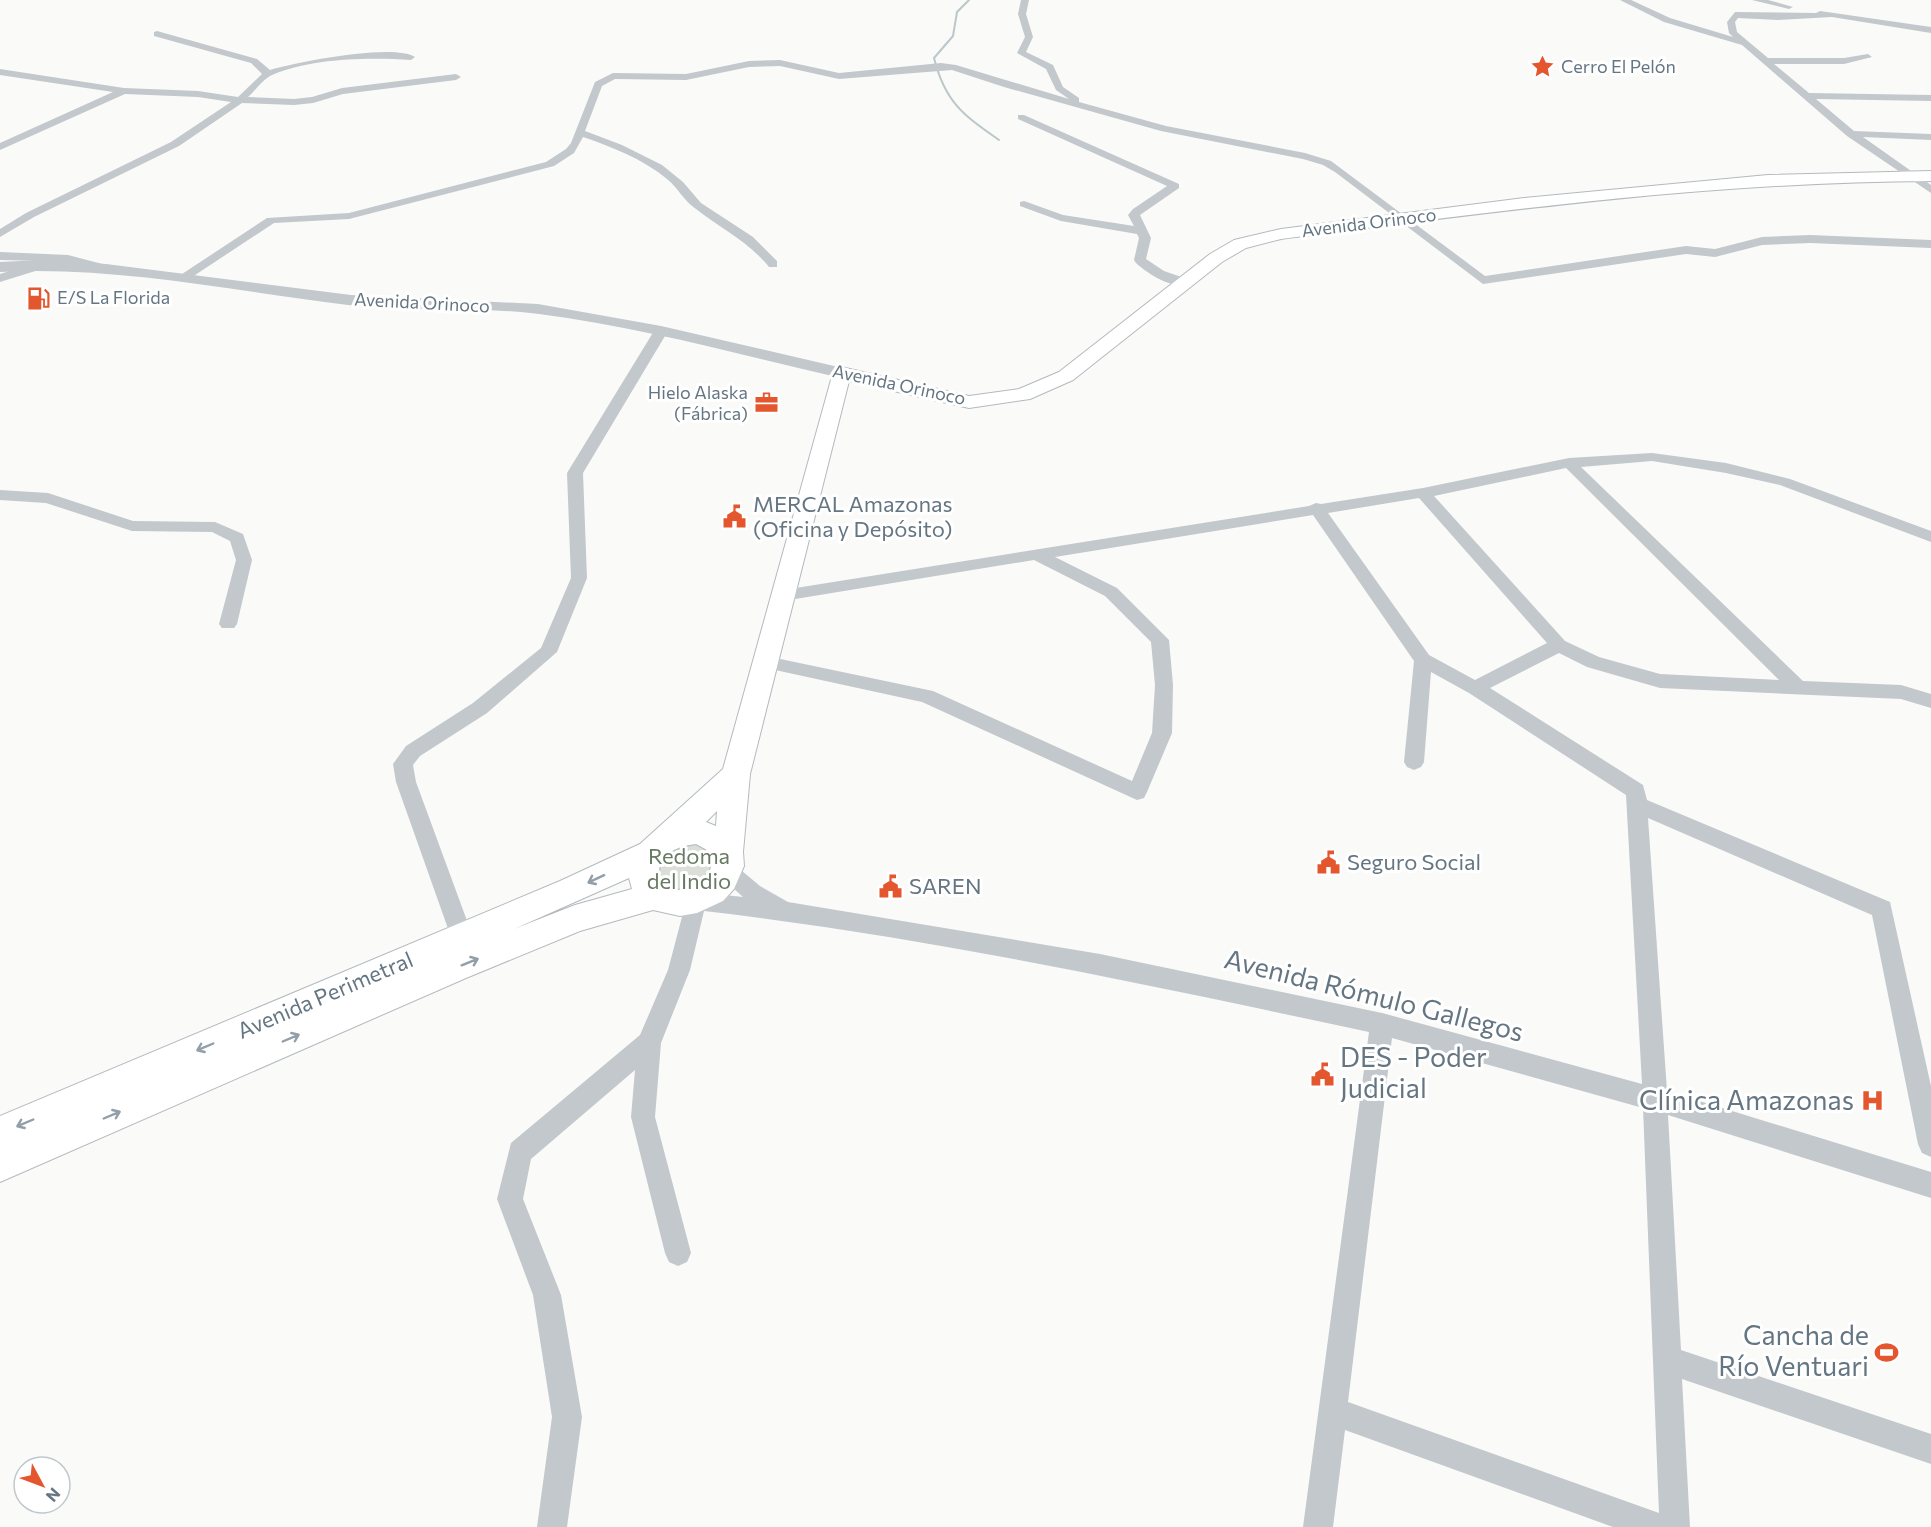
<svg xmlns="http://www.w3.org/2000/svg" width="1931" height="1527" font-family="Commissioner,sans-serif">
<rect width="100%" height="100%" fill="#fafaf8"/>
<path fill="#dadfd7" d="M687,842L712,847L719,874L681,896L659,885C658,853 661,857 687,842Z"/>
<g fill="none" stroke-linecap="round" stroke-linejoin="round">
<path stroke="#bbc7cb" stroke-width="2" d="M969,0L957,12L953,36L934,58C945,102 963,115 999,140"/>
<defs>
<path id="secondary" d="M1931,171V181C1712,182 1497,211 1281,239L1246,248L1222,262L1073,380L1030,399L969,408L849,381L750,774L743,852L744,866L734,889L723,901L697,913L680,916L653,910L580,931L466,978L0,1182V1116L560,881L640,844L723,769L834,369L841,367L969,396L1019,389L1059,372L1210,254L1234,240L1281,229L1524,198L1768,175ZM717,811L716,826L706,822ZM696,844L707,850L713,856C714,880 682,899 664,885C659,881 659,877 659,872C660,852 680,846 696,844ZM629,878L632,889L575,905L514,929Z"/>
</defs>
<use href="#secondary" stroke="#b3babf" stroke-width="2"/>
<path fill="#c3c8cc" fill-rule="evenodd" d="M1021,0H1029L1026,14L1033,37L1026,52L1053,65L1063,87L1079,98V102L1166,126L1305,153L1331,161L1485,276L1686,246L1715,249L1762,237L1810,235L1931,240V248L1810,243L1762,245L1715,257L1686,254L1483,284L1335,172L1323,165L1303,159L1161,131L1004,87L952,70L839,79L780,66L749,67L686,80L615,79L602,86L585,131L622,145L662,165L683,182L701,203L753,237L777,261V267H769C748,241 721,229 696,209C684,201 678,188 667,179C643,159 612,147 583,137L574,153L554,166L349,219L274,223L186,281H178L176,278L267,218L349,213L546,162L566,149L571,143L595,82L613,73L686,74L749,61L780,60L839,73L941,63L956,65L1069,99L1056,90L1046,69L1017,53L1025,37L1018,14Z
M1620,0H1631L1670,18L1733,37L1729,33L1727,22L1735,12L1816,13L1820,11L1931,27V33L1832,17L1778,20L1738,18L1735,22L1737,32L1768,58H1844L1868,54L1872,57L1844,64H1774L1809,93L1931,95V101L1816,99L1854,131L1931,134V140L1863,137L1931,185V193L1847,136L1742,45L1664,22Z
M1752,0H1768L1793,7L1789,9Z
M157,31L257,59L270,70C296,62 394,43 415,57L411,60C369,57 311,58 272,75C263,79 255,91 248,97L294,99L312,97L342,88L456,74L461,77L456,80L343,94L313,103L294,105L242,103L179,146L34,217L0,237V229L26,213L171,142L231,102L198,97L125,94L0,150V143L113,92L0,75V69L124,88L198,91L238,97L262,74L251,63L154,36V32Z
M1018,115H1024L1179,184V188L1140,215L1151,238L1146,259L1164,271L1187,279L1189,282L1187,285C1170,288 1148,274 1136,263L1134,260L1139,238L1137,234L1061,221L1020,206V202L1024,201L1063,215L1134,226L1128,215L1133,209L1167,186L1018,119Z
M0,252L68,255L110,266L112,269L106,273L68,263L41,261L47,265L45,268L0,282V274L41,261L0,260Z
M661,327L668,331L583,473L587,578L557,652L487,713L420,756L413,765L416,782L473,937L470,944L462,947L454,944L451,937L396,782L393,764L406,746L473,703L541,648L571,578L567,473L654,331Z
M1652,453L1726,463L1790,479L1931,531V542L1780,485L1726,473L1652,461L1581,467L1803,681L1901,685L1931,694V708L1901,699L1660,688L1587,667L1559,653L1490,688L1643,785L1647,800L1890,902L1931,1086V1157L1922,1153L1918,1144L1872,915L1648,818L1667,1091L1931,1172V1198L1668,1115L1681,1350L1931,1434V1464L1682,1379L1690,1527H1613L1345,1430L1333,1527H1303L1369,1032C1149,985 928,937 704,911L690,970L661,1043L655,1117L691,1253L687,1262L678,1266L669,1262L665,1253L631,1117L635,1070L531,1159L523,1199L561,1295L582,1417L567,1527H537L552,1417L533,1295L497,1199L511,1143L640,1035L668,970L688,894L696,892L743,897L722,878L718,872L722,866L729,863L736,866L760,886L788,902L1100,954L1382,1013L1642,1084L1626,795L1469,693L1431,672L1424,762L1421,767L1414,770L1407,767L1404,762L1414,661L1313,515L1055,557L1117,588L1169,640L1173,685L1172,733L1147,792L1144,798L1137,800L922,702L766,668L760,667L757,662L760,657L766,656L933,691L1132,781L1152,733L1155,685L1151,642L1105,596L1034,560L783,601L777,599L775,595L777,591L1309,506L1316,503L1321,504L1423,488L1569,458ZM1566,468L1779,680L1660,674L1599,657L1565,641L1434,496ZM1419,498L1547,643L1475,680L1429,655L1328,513ZM1392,1038L1643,1108L1659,1513L1348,1402Z
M0,490L48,493L133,521L215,522L243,534L252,560L237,624L234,628H222L219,624L236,560L230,541L212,532L132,531L46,503L0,500Z"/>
<path fill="#c3c8cc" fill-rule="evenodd" d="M41,260L106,264L351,295L538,304L661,326L847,369L850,373L847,377L841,378C741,355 641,327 539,314C476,306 411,312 348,305C233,291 116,266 0,272V262Z"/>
<use href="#secondary" fill="#fff" fill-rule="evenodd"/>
</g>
<defs><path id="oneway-shaft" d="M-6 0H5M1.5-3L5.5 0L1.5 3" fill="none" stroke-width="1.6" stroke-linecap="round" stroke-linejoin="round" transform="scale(1.5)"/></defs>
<g stroke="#939fa8">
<use href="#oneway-shaft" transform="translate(596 879) rotate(155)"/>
<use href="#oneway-shaft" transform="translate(470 962) rotate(-22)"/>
<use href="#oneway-shaft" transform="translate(291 1038) rotate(-23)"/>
<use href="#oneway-shaft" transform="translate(205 1047) rotate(157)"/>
<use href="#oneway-shaft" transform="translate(112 1115) rotate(-23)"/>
<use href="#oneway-shaft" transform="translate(25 1123) rotate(157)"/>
</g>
<defs>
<symbol id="sight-bare" viewBox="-9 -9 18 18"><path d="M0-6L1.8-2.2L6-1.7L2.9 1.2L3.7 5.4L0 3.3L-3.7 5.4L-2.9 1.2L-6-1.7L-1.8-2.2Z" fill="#e4572e" stroke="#fff" stroke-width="2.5" paint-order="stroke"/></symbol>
<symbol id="fuel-bare" viewBox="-9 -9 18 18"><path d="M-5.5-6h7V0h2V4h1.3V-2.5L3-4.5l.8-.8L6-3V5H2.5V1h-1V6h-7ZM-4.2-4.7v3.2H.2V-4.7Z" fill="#e4572e" stroke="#fff" stroke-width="2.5" paint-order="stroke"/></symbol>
<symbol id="office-bare" viewBox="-9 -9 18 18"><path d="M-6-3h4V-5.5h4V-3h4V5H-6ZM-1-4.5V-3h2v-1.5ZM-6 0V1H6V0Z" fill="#e4572e" stroke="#fff" stroke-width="2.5" paint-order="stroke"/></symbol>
<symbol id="civic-bare" viewBox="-9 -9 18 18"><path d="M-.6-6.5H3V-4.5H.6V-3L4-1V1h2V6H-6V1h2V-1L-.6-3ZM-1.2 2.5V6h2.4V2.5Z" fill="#e4572e" stroke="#fff" stroke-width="2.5" paint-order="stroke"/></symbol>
<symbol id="hospital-bare" viewBox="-9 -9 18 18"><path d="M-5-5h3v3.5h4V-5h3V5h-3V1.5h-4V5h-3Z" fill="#e4572e" stroke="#fff" stroke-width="2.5" paint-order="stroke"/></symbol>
<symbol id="stadium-bare" viewBox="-9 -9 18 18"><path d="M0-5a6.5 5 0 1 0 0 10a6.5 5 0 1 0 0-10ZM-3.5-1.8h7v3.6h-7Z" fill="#e4572e" stroke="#fff" stroke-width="2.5" paint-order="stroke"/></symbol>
</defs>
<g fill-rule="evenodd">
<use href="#sight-bare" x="1526" y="50" width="33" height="33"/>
<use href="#fuel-bare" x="22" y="282" width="33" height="33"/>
<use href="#office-bare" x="750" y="386" width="33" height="33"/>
<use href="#civic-bare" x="718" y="500" width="33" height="33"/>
<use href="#civic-bare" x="1312" y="846" width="33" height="33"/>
<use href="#civic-bare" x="874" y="870" width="33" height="33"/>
<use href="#civic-bare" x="1306" y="1058" width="33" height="33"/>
<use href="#hospital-bare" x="1856" y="1084" width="33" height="33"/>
<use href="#stadium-bare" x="1870" y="1336" width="33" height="33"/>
</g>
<g text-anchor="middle" stroke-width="6" stroke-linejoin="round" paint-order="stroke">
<g font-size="18" fill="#657683" stroke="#fff" text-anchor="start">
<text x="1561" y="73">Cerro El Pelón</text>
<text x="57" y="304">E/S La Florida</text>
<text x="748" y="399" text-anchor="end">Hielo Alaska<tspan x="748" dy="21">(Fábrica)</tspan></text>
</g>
<g font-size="18" fill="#657683" stroke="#fff">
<text transform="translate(1369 223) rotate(-7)" y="6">Avenida Orinoco</text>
<text transform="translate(422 303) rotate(3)" y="6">Avenida Orinoco</text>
<text transform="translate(899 385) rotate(12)" y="6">Avenida Orinoco</text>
</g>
<g font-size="22" fill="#657683" stroke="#fff" text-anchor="start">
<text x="753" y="512">MERCAL Amazonas<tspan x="753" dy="25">(Oficina y Depósito)</tspan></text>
<text x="1347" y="870">Seguro Social</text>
<text x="909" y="894">SAREN</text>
</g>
<g font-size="22" fill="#687a64" stroke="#fff">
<text x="689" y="864">Redoma<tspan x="689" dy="25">del Indio</tspan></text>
</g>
<g font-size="22" fill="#657683" stroke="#fff">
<text transform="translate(325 995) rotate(-23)" y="8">Avenida Perimetral</text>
</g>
<g font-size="27" fill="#657683" stroke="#fff">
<text transform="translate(1374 996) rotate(14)" y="9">Avenida Rómulo Gallegos</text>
</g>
<g font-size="27" fill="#657683" stroke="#fff" text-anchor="end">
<text x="1340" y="1067" text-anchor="start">DES - Poder<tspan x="1340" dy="31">Judicial</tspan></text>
<text x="1854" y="1110">Clínica Amazonas</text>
<text x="1869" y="1345">Cancha de<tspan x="1869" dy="31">Río Ventuari</tspan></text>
</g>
</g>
<g transform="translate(42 1485) rotate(131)"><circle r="28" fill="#ffffff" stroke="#c1c8cd" stroke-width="1.5"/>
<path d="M0-4.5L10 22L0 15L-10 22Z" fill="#e4572e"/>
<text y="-9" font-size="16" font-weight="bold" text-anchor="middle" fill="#657683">N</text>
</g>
</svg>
